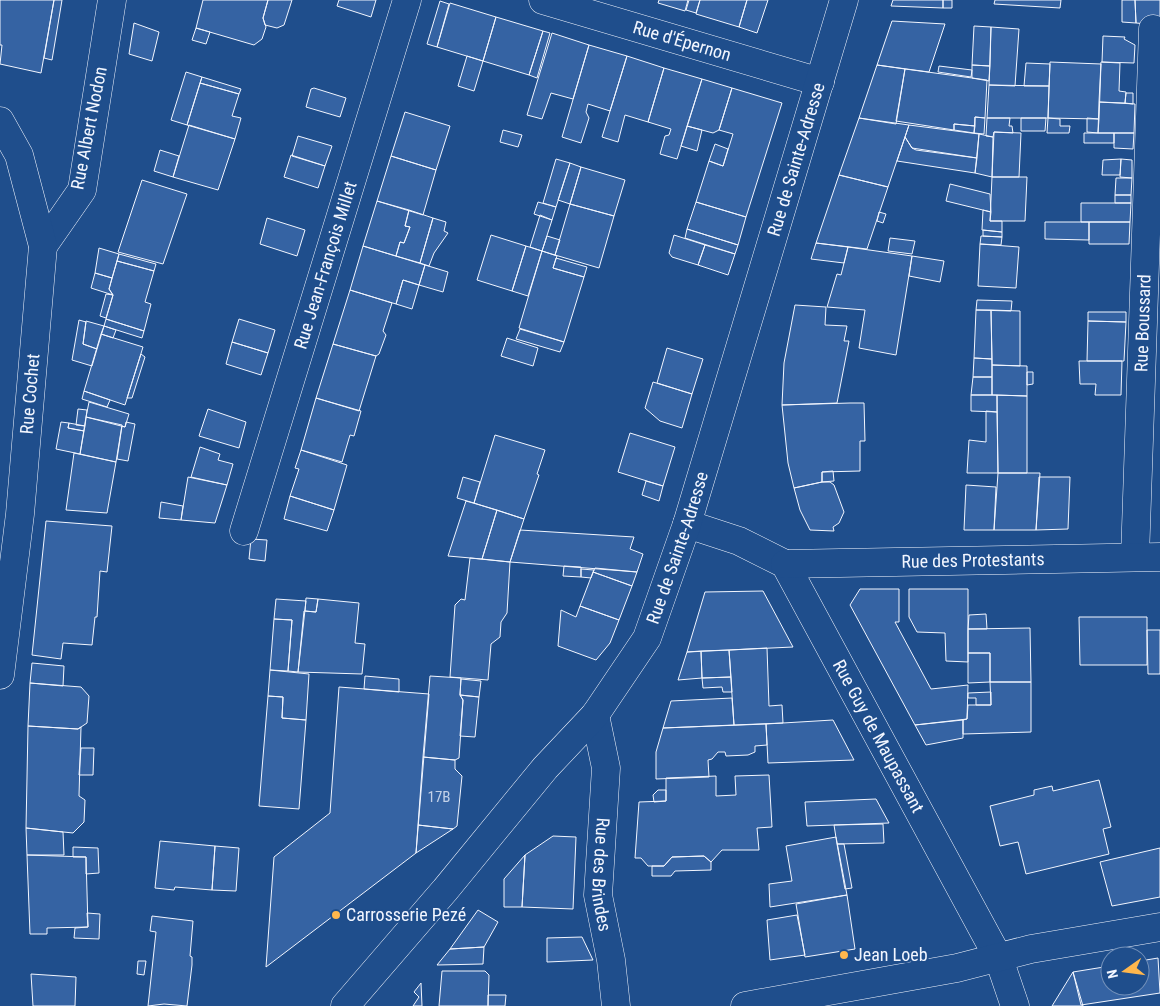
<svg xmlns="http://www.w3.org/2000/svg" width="1160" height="1006" font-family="'Roboto Condensed',sans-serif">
<rect width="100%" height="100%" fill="#1f4e8c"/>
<path fill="#3563a3" stroke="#f2f6ff" d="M0,0H54L41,73L0,64L2,45H0Z
M54,0H62L52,60L44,58Z
M203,0H268L263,18L266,27L262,39L254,45L196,28Z
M268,0H292L284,25L277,28L265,25L263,18Z
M339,0H376L371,17L337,6Z
M659,0H688L685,11L658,3Z
M689,0H700L696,13L686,10Z
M700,0H747L739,27L696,14Z
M747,0H768L757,33L739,27Z
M893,0H943V8L891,6Z
M943,0H952V8H943Z
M995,0H1061L1060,8L994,4Z
M1122,0H1135L1136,23L1122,22Z
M1135,0H1160V25L1136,23Z
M440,1L449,4L437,47L427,44Z
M450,3L496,17L483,61L437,47Z
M496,17L543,31L529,75L483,61Z
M892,21L945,24L929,72L877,65Z
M134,23L159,32L152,61L129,54Z
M974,26L991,27L990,66L972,65Z
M991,27L1019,29L1015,86L989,85Z
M196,28L210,32L206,44L192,40Z
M543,31L550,33L537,78L529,75Z
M552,33L589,45L573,99L551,93L542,119L527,115Z
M1103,36L1125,37L1124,39L1135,45L1134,63L1102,62Z
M589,45L627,56L610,111L588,104L586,112L589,118L581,143L562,137Z
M467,56L483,61L474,91L458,86Z
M627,56L664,68L648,122L625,115L618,142L602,137Z
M1050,62L1101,64L1099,119L1048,118Z
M1101,62L1120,63L1119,91L1126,92L1125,103L1099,102Z
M1026,63L1050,64L1049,86H1024Z
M877,65L905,69L896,124L859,118Z
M972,65L990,66L989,81L972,78Z
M939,66L972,70L971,77L938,72Z
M664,68L702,79L677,159L660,154L665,136L669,135L671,129L648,122Z
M905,69L987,80L985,118L975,117V126L954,124V130L896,121Z
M186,72L202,77L187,125L171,120Z
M202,77L241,89L239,94L200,83Z
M702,79L732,88L719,130L713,133L687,126Z
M200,83L239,94L232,116L241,118L235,139L187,125Z
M989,85L1049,86L1048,118H987Z
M314,88L346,98L340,117L306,107L311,89Z
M732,88L782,103L746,217L696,202L709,161L723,166L733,134L719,130Z
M1126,93H1133V104L1125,103Z
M1099,102L1135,104L1134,133H1098Z
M405,112L450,126L436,170L391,156Z
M975,117L985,118L984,134L974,133Z
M859,118L909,125L888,187L839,175Z
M987,118H1010L1009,126H1012L1013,133L994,132L993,137L986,136Z
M1021,118H1046L1045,131H1021Z
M1048,118L1060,119V126H1070L1069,133H1047Z
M1087,118L1099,119L1098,133L1087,132Z
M954,124L975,126L974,133L954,130Z
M189,125L235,139L218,190L173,177Z
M909,125L979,134L977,158L912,148L905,137Z
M687,126L702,130L697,151L681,146Z
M503,130L522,135L518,147L500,142Z
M994,132L1021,133L1019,177H992Z
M1084,133H1114V143H1084Z
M1114,133H1134L1133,149L1114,148Z
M979,134L993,137L992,177L975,173Z
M298,136L332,146L325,166L292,156Z
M905,137L912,148L916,150L977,158L975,173L897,161Z
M715,144L728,149L723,166L709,161Z
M160,150L179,156L173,177L154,171Z
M291,155L325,166L318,188L284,177Z
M391,156L436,170L423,215L377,201Z
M556,159L570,163L556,207L543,203Z
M1121,159L1132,160V178L1120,177Z
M1121,159L1120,175H1102L1103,160Z
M570,163L581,167L570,204L558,200Z
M581,167L625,180L614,216L570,204Z
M839,175L888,187L867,249L816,243Z
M992,177H1027L1025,221H990Z
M1116,178H1132L1131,195H1115Z
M142,180L187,194L163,264L118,252Z
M950,184L990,194L991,212L946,201Z
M1115,195H1131V203H1115Z
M377,201L409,210L405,226L410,227L404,243L400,242L396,256L363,246Z
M538,202L556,207L552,220L534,214Z
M696,202L746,217L738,245L687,229Z
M1081,203H1131L1130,222H1081Z
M570,204L614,216L599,268L555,255Z
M409,210L433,218L420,263L396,256L400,242L404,243L410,227L405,226Z
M983,210L991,212L990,221H1002V232L982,230Z
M879,212L886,214L883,223L877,221Z
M540,215L552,220L542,251L530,247Z
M267,218L305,230L297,256L260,244Z
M433,218L446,222L444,231L448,233L434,253L429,266L420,263Z
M1045,222H1089V240L1045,239Z
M1089,222H1130L1129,244H1089Z
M687,229L738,245L735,254L685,238Z
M983,230L1002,232V237L983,236Z
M491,235L526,246L512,291L477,280Z
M674,235L705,245L698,265L672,257L669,253Z
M547,236L560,240L555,255L542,251Z
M981,236L1002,237L1001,245L980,244Z
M890,238L915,241L912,254L888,251Z
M816,243L848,247L844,263L811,259Z
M980,244L1019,247L1016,288L978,286Z
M705,245L735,254L728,275L698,265Z
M363,246L425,265L419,285L403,280L396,304L350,290Z
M526,246L542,251L528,296L512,291Z
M848,247L912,256L896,355L859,348L865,310L827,307L837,274L841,275Z
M99,248L119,254L112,278L95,273Z
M542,251L557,256L553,268L584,277L564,342L519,328Z
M119,254L156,264L154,271L117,261Z
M912,256L944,261L940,282L909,276Z
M556,258L587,267L584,277L553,268Z
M117,261L154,271L145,302L151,304L144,331L106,319L113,295L109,289Z
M425,265L448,272L443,292L419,285Z
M95,273L112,278L109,289L113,295L91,288Z
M403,280L419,285L412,309L396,304Z
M350,290L392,303L383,331L386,335L379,354L376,356L333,344Z
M106,294L113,295L106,318L100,316Z
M977,300L1012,301L1011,311L976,310Z
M795,305L826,307L825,325L847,326L844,341H849L837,403L782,405L784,363Z
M976,310H991L992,359L974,358Z
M991,310L1020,311V366L992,365Z
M1088,312H1126V322L1088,321Z
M106,319L144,331L142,338L104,326Z
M239,319L275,330L268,353L232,342Z
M79,320L86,322L83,344L97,349L92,366L72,360Z
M86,321L104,326L97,349L83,344Z
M1088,321L1126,322L1124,361H1087Z
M104,326L116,330L113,338L101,334Z
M520,329L564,342L560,352L516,339Z
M101,334L143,347L125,405L84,391Z
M507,338L538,348L533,366L501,356Z
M232,342L268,353L261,375L226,364Z
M333,344L376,356L359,411L316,398Z
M667,348L703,359L692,394L657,383Z
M141,354L145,357L132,398H127Z
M974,358L992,359V377H973Z
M1079,361H1122L1121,395H1095L1096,384H1080Z
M992,365L1027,366V396L992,395Z
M1027,372H1033V384L1027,385Z
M973,377H992V395H971Z
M653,382L692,394L682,428L660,421L645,408Z
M84,391L110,400L107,407L82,399Z
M971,395H997V412L971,411Z
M997,395L1027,396V473H998Z
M316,398L361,411L354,436L350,435L342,462L301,450Z
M89,402L129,414L125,427L86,417Z
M850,403H864L865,441H860V471L822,472V482L794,488L788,463L782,405Z
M78,409L87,410L85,426L76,425Z
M208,409L246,422L239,448L199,436Z
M986,411L997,412L998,473H967L969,440L986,442Z
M86,417L122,425L116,462L80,454Z
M61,422L69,423L68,428L84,431L80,454L56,449Z
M126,422L135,424L128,461L117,459L122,426L125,427Z
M69,423L85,426L84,431L68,428Z
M630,433L675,447L663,486L618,472Z
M495,435L545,450L537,474L539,475L524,519L474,503Z
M200,447L220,454L218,460L233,464L227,485L191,477Z
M301,450L347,465L334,510L290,496L299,469L295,468Z
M74,453L116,462L107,513L66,510Z
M833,471L834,481L822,482V472Z
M998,473H1040L1036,530H994Z
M188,477L227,485L215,523L181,520Z
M463,477L480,482L474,503L457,498Z
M1039,477H1070L1068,529L1036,530Z
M646,481L663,486L659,501L642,495Z
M822,482H830L834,485L844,512L839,523L833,527L834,531L810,530L800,510L794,488Z
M966,485L996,487L994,530H964Z
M290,496L334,510L327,531L284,519Z
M466,501L497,510L482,559L448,556Z
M161,502L183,506L181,520L159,518Z
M497,510L524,519L510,562L482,559Z
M46,521L112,526L107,572L100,571L97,617H95L92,645L63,643L61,659L32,655Z
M520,530L634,537L630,549L643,554L637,572L510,562Z
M251,539L267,540L265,561L249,559Z
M470,558L510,562L507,613L501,622L500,637L491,644L488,680L450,677L455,605L461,599L465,600Z
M564,566L581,567V577L563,576Z
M595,568L637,572L632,586L593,572Z
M581,569L594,570L591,578L581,577Z
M593,572L632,586L619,620L580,606Z
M860,589H899V622H895L931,689L968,685L967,719L915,725L850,605Z
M909,589H968V662L946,661L945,633L917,632L909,617Z
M763,591L793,647L687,652L705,592Z
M306,598L318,599L316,612L305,611Z
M276,599L306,601L298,672L288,671L292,620L274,619Z
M318,599L359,603L355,643L365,644L362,674L298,672L304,611L316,612Z
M580,606L619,620L610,643L596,660L558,646L561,610L576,617Z
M986,614L987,629H968L969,615Z
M1079,617H1147V665H1080Z
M274,619L292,620L288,671L270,670Z
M1030,628L1031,682H990V653H968V629Z
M1147,630H1160V674H1148Z
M767,648L769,706L782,705L783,723L734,725L729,650Z
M729,650L731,677L702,678L701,651Z
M701,651L702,678L678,680L687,652Z
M968,653H990V682L968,683Z
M32,663L64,666L63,686L30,683Z
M270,670L309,674L306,720L282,718L283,697L268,696Z
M365,676L399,679V692L364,689Z
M430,676L461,678L460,695L463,700L459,758L455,760L423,757Z
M731,677L732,692H723L722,687L703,688L702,678Z
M461,679L481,681L479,697L460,695Z
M990,682H1031V732L963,734V720L967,719L968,705H991Z
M30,683L81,687L89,696L87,723L78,729L28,726Z
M339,687L429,694L416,853L266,967L274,857L330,813Z
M991,692V705H976V698H968V693Z
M460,695L479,697L475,737L460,736L463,700Z
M268,696L283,697L282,718L306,720L299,809L259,806Z
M732,698L734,725L663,728L671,701Z
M833,720L854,760L768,763L766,724Z
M963,720V738L926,745L915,725Z
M766,724L767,745L755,746V752L748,755L726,756L725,752H718L712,759L708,760L709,777L656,779V752L663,728Z
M28,726L78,729L81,727L79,796L85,800L84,822L73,833L26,828Z
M81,748H94L93,775H79Z
M423,757L455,760V769L462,776L457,826L453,829L418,825Z
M769,775L772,827L757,828L759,850H722L711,862L704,856L672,857L664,866H648L641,858H635L639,802L666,801V778L716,776V796L736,795L735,776Z
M1099,780L1111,827L1103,829L1109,854L1026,874L1018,842L1000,846L990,806L1034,795V790L1052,786L1053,791Z
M658,790H666V801L654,802L653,795Z
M876,799L889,823L807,826L805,802Z
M883,824L884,843L837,844L834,825Z
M418,825L453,829L416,853Z
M26,828L63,832L64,855H27Z
M553,836L576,837L573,909L522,907L525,855Z
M836,837L847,895L770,907L769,884L792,881L786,846Z
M160,841L215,846L212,890L175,887L174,890L155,888Z
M837,844H844L852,888L845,889Z
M215,846L239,848L236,891L212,890Z
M73,847L98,848L99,873L86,874V857H73Z
M1160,848V897L1112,906L1100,862Z
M27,855L86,857L88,927L47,928V934H30Z
M525,855L522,907H504V879Z
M704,856L711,862V870L675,871L671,876H652V866H664L672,857Z
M847,895L855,949L805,957L796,904Z
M478,910L498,922L484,947L450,949Z
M87,913L100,914L99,939L74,938L75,928L88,927Z
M797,915L805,955L770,960L767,920Z
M152,916L193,921L190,956L192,957V965L187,1006L164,1004L148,1006L156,932L150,931Z
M582,937L593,960L547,962V938Z
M484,947L483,964L437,965L450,949Z
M1158,958L1160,993L1081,1005L1073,972L1110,966V986H1140V961Z
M138,961H146L144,975L137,974Z
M442,971H485L489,975L488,1006H439Z
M1073,972L1083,1006H1052Z
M31,974L76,977L75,1006H33Z
M421,983L422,1006H413L419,997L414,992Z
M488,995H506L505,1006H488Z"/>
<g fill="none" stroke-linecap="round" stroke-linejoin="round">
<defs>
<g id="street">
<path id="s1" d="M543,0L820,82"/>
<path d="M43,246L82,190L112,0"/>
<path id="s2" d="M687,524L739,541L785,564L999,959L1015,1006"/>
<path id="s3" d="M244,531L407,0"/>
<path id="s4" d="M1135,557L1153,29"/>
<path id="s5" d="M785,564L1160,557"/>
<path id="s6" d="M595,715L606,768L598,895L611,960L616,1006"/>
<path d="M745,1006L957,968L1031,949L1160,927"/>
</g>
<g id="secondary">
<path d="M0,121L19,155L43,246L20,514L0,675"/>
<path id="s7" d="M345,1006L445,890L545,768L595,715L647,638L687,524L844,0"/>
</g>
</defs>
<use href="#street" stroke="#f2f6ff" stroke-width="29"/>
<use href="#secondary" stroke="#f2f6ff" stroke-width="29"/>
<use href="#street" stroke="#1f4e8c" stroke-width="28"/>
<use href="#secondary" stroke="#1f4e8c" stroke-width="28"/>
</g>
<g fill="#ffb74d" stroke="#1f4e8c" stroke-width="2">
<circle cx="336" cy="915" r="5"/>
<circle cx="844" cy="955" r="5"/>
</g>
<g text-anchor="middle" stroke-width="4" stroke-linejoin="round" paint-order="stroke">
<g font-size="15" fill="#c3d1e8">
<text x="439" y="802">17B</text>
</g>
<g font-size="18" fill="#f2f6ff" stroke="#1f4e8c">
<text dy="6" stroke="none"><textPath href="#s1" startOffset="145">Rue d'Épernon</textPath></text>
<text transform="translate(89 128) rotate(-79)" y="6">Rue Albert Nodon</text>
<text dy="6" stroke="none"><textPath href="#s7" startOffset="978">Rue de Sainte-Adresse</textPath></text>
<text dy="6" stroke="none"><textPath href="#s3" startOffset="278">Rue Jean-François Millet</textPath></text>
<text dy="6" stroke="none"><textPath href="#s4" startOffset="234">Rue Boussard</textPath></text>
<text transform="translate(30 394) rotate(-85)" y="6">Rue Cochet</text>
<text dy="6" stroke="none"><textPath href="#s7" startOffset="572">Rue de Sainte-Adresse</textPath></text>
<text dy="6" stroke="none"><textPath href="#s5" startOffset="188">Rue des Protestants</textPath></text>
<text dy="6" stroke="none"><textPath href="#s2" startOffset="302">Rue Guy de Maupassant</textPath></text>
<text dy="6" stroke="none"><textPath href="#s6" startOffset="161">Rue des Brindes</textPath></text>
</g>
<g font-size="18" fill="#f2f6ff" stroke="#1f4e8c" text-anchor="start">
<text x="346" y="921">Carrosserie Pezé</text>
<text x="854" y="961">Jean Loeb</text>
</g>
</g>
<g transform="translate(1125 971) rotate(256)"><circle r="24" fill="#1f4e8c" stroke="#7391ba"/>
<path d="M0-4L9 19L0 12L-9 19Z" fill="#ffb74d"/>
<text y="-8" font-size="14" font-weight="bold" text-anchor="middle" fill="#f2f6ff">N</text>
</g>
</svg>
